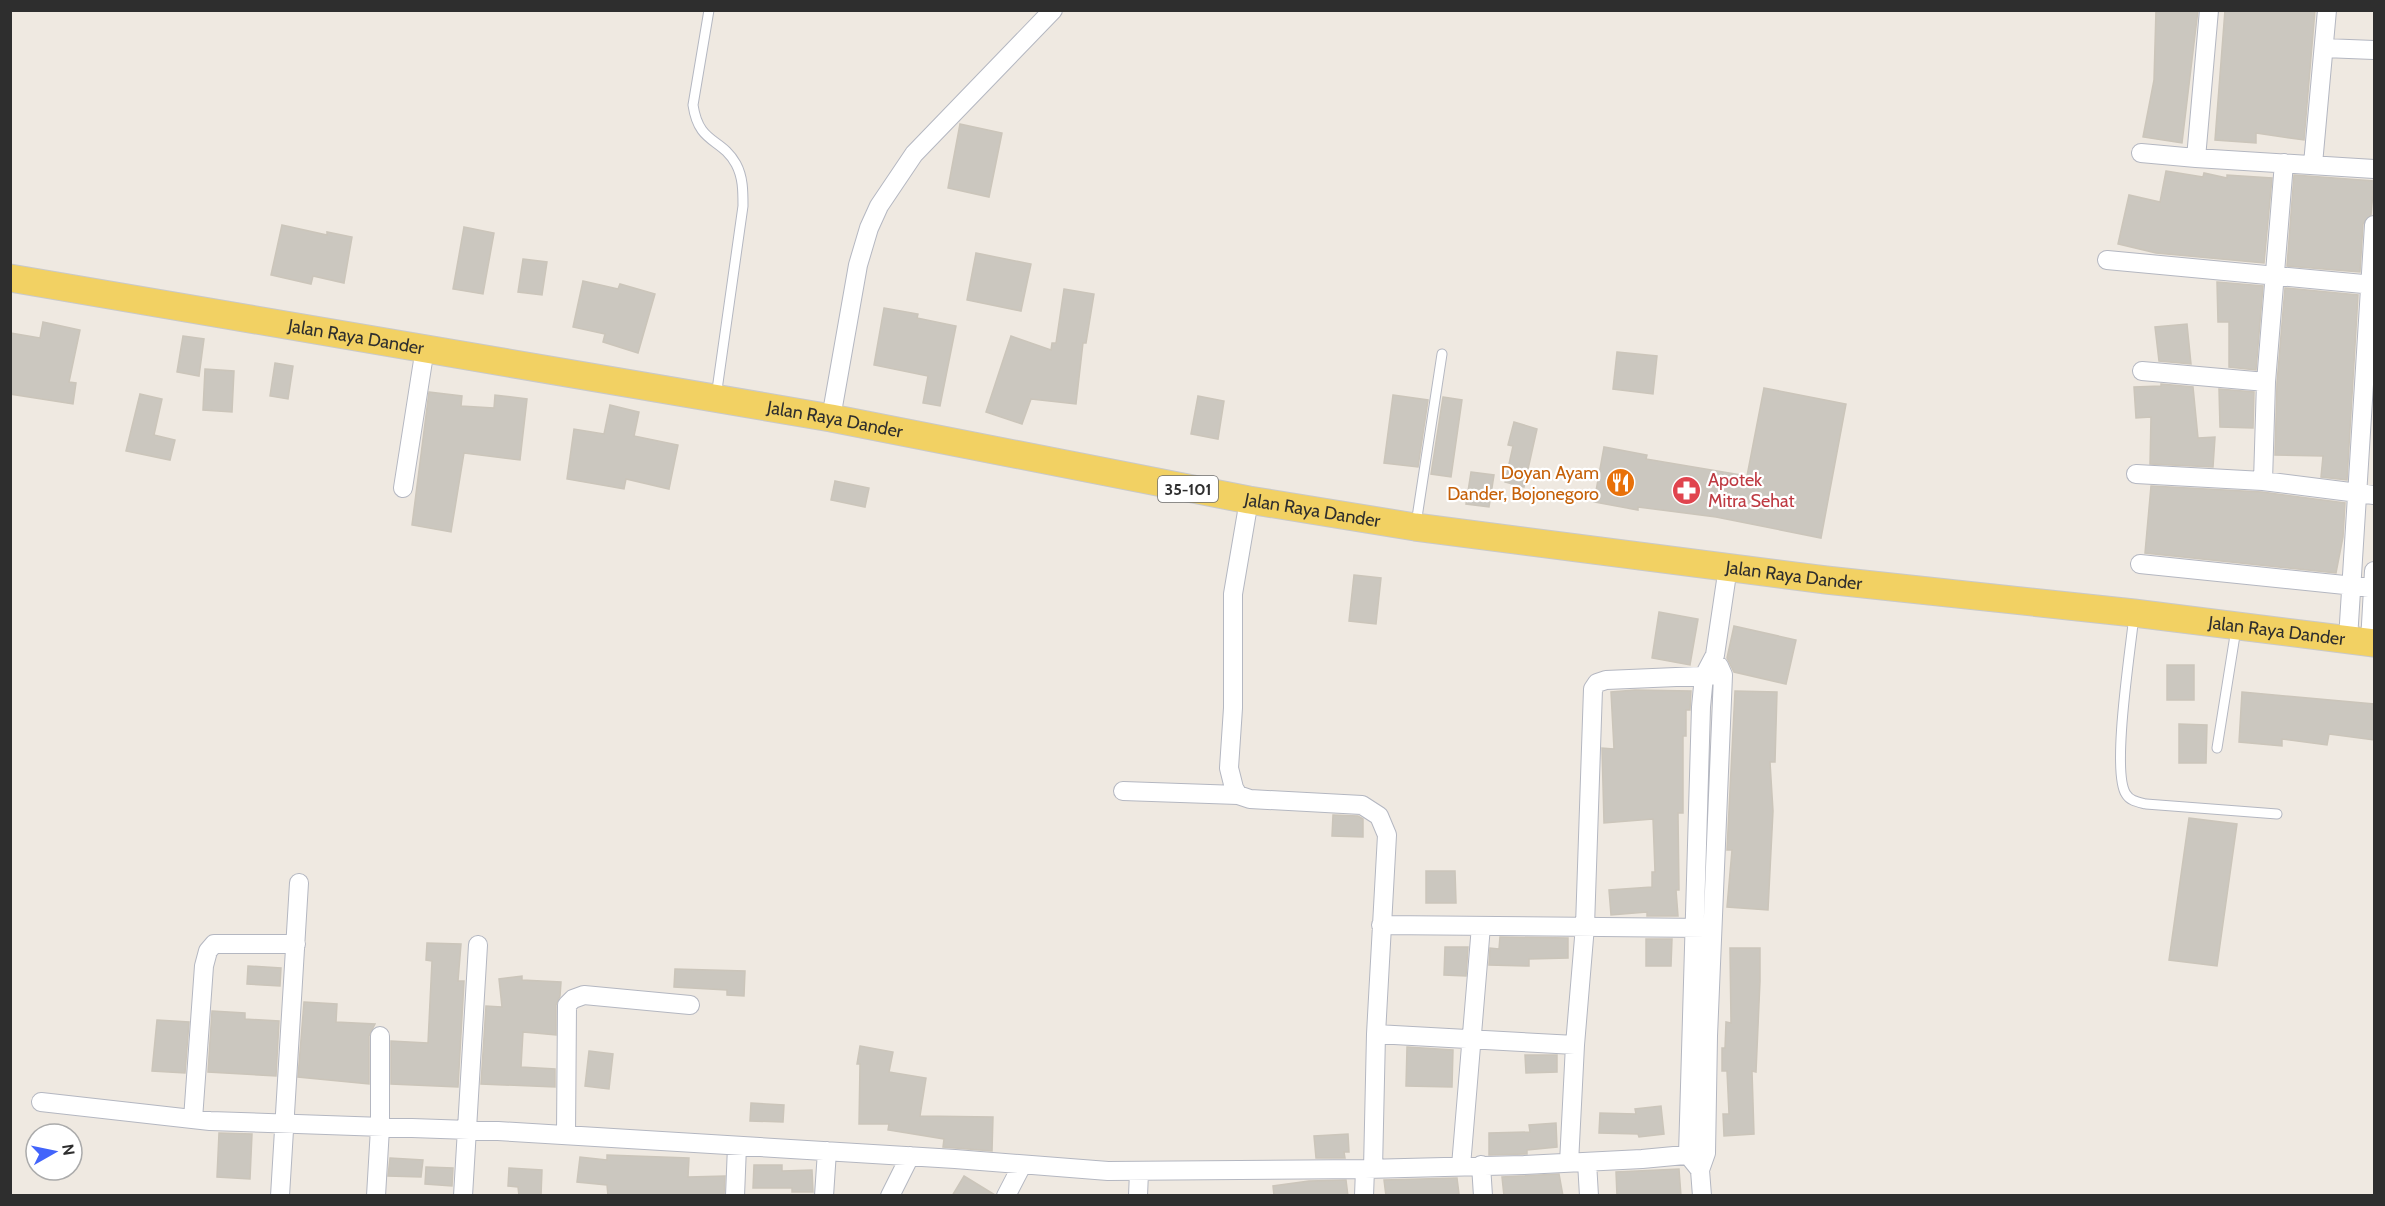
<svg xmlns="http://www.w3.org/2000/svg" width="2385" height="1206" font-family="Cabin,sans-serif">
<rect width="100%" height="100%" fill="#efe9e1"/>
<path fill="#cbc7bf" stroke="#cbc5ba" stroke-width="1.5" d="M2156,10H2198L2182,143L2143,137L2154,80Z
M2225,10H2315L2304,140L2256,133V143L2215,140Z
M960,124L1002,133L989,197L948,188Z
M2166,171L2203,177L2204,173L2227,178V175L2272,178L2264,263L2156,253L2118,244L2129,195L2160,202Z
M2294,175L2374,181L2371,215L2363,224L2360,272L2287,266Z
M282,225L327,235V232L352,237L344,283L313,276L311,284L271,275Z
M464,227L494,233L483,294L453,289Z
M976,253L1031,264L1021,311L967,300Z
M523,259L547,262L542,295L518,292Z
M583,281L618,289L620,284L655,294L638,353L603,342L605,334L573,327Z
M2217,282L2263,286L2256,370L2229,367V322H2218Z
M2285,288L2358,295L2347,480L2321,477L2323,456L2275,455L2277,383Z
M1064,289L1094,294L1086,343H1083L1076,404L1031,399L1022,424L986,412L1011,336L1051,350L1052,343H1056Z
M884,308L918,314L917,318L956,326L940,406L923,403L928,376L874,365Z
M43,322L80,330L69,382L76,383L73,404L10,394V333L40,338Z
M2187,324L2191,364L2159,361L2155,327Z
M183,336L204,339L199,376L177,372Z
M1617,352L1657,356L1653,394L1613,389Z
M275,363L293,366L288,399L270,396Z
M205,369L234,371L232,412L203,410Z
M2161,384L2193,387L2198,438L2215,437L2213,467L2150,464L2151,417L2136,418L2134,387L2161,386Z
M1764,388L1846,404L1821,538L1716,517L1638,507V510L1594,502L1604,447L1647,455L1646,459L1747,476Z
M2219,389L2254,392L2253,428L2220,427Z
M429,392L462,396L461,406L494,408L495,395L527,399L520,460L464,453L451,532L412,525Z
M140,394L162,399L154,435L175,440L170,460L126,451Z
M1393,395L1428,400L1418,467L1384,463Z
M1198,396L1224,401L1218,439L1191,434Z
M1443,397L1462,400L1451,477L1431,474Z
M610,405L639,412L634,436L678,445L669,489L626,479L624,489L567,479L574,429L604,434Z
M1514,422L1537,429L1524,487L1505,482L1513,446L1508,445Z
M1471,472L1494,475L1489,507L1466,504Z
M835,481L869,488L865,507L831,500Z
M2151,486L2262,492L2345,503L2343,537L2336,573L2145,553Z
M1354,575L1381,578L1376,624L1349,621Z
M1659,612L1698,619L1690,665L1652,658Z
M1734,626L1796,640L1786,684L1734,672L1727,658Z
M2167,665H2194V700H2167Z
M1635,690L1691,691L1690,710H1686V736H1683V813H1678L1679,890H1676L1678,916H1647V912L1611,915L1609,890L1652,887V872H1655L1653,819L1604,823L1602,748L1614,749L1611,692Z
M1735,691L1777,692L1775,762H1770L1773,811L1768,910L1727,907L1732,850H1727Z
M2242,692L2374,704V740L2329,734L2327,745L2282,739V746L2239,742Z
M2179,724L2207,725L2206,763H2179Z
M1333,815L1358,816L1363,819V837L1332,836Z
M2189,818L2237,824L2217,966L2169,960Z
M1426,871H1455L1456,903H1426Z
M1500,937L1568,938V958L1529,959V966L1489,965L1490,948L1499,949Z
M1646,939H1672L1671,966H1646Z
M427,943L461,944L458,981H464L458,1087L391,1084V1041L428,1043L432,961L426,960Z
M1445,947H1468L1466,976L1444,975Z
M1730,948H1760V981L1756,1072L1752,1071L1754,1134L1724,1136L1723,1114H1729L1727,1071H1722V1048H1725L1726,1022L1731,1023Z
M248,966L281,968L280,986L247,984Z
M675,969L745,971L744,996L727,995V990L674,987Z
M522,976V980L561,982L560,996L556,1005V1035L523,1032L521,1067L555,1069V1087L481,1084L486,1006L502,1007L499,979Z
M304,1002L337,1004L336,1022L375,1024L369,1036V1084L298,1077Z
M212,1011L245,1013V1019L279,1021L276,1076L208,1072Z
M157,1020L189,1022L185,1073L152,1071Z
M860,1046L893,1052L889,1072L926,1078L920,1116L993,1117L992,1151L943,1147L944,1139L888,1130L889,1124H859L860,1064H857Z
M1407,1047L1453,1050L1452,1087L1406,1086Z
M589,1051L613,1054L609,1089L585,1086Z
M1525,1055H1557V1072L1526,1073Z
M751,1103L784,1105L783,1122L750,1121Z
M1661,1106L1664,1134L1639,1137L1638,1134L1599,1133L1600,1113L1636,1114L1635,1109Z
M1556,1123L1557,1147L1527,1150V1154L1489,1155V1133L1530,1132L1529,1125Z
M219,1133L252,1134L250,1179L217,1177Z
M1348,1134L1349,1152H1344L1345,1158H1316L1314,1136Z
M607,1155L689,1158L688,1177L725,1176L724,1195L608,1196L607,1185L577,1182L580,1157L607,1160Z
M390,1158L423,1160L421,1177L388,1176Z
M754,1165H782V1171L812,1170L813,1192H792V1188H753Z
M426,1167L453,1168L452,1186L425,1184Z
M509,1168L542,1170L541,1196H519L518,1187L508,1186Z
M1679,1169L1681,1196H1617L1616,1172Z
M1559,1174L1563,1196H1504L1502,1177Z
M964,1176L995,1195V1196H952Z
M1457,1178L1459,1194L1450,1196H1386L1384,1180Z
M1346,1180L1348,1196H1274L1273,1186L1309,1181Z"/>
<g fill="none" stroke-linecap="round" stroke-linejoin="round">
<defs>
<path id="lane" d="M709,10L693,105C699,145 721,137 736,164C743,177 743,191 743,206L716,397
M1416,524L1442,354
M2134,615C2131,647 2111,772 2126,794C2130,801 2138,802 2146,804L2277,814
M2217,748L2236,629"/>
<path id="street" d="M2209,10L2196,158L2374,169
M2324,48L2374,50
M2141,153L2196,158
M2313,164L2327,10
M2107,260L2374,285
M2142,371L2266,382
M831,418L858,265L869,228L879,206L914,154L1053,10
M2136,474L2263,481L2374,495
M2263,481L2266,382L2284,163
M403,488L425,348
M1249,500L1233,594V708L1229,768L1234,788L1238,795L1250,799L1362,805L1379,816L1387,835L1376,1034L1373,1169
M2140,564L2374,588
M2348,639L2374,225
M2370,642L2374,571
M1123,791L1238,795
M1381,925L1706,928
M1376,1034L1575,1045
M41,1102L210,1121L498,1131L955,1159L1108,1171L1365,1169L1524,1165L1642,1159L1706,1153
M193,1119L204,966L208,951L214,944H296
M566,1135L567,1005L573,999L584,995L690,1005
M1587,1162L1589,1196
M1569,1163L1575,1045L1585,926L1593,689L1597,683L1606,680L1723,675
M1481,1165L1483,1196
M1461,1166L1481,926
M1700,1170L1688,1155L1701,707L1704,676L1715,655L1728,567
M280,1196L299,883
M376,1196L380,1128V1036
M463,1196L478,945
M735,1196L737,1146
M824,1196L827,1151
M890,1196L910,1156
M1006,1196L1022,1165
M1138,1196L1139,1172
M1364,1196L1365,1169
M1702,1196L1700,1170L1706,1153L1708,1036L1723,675L1719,666"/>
<g id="primary">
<path id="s1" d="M10,278L831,418L1249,500L1415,527L1826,580L2134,613L2374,643"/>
</g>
</defs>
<use href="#lane" stroke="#b4b7c1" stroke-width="11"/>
<use href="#street" stroke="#b4b7c1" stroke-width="20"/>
<use href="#primary" stroke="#c9c9c9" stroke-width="29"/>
<use href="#lane" stroke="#fff" stroke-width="9"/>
<use href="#street" stroke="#fff" stroke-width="18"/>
<use href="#primary" stroke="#f2d163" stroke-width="27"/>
</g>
<defs>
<symbol id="restaurant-disc" viewBox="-11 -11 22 22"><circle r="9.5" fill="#e8710a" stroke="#fff"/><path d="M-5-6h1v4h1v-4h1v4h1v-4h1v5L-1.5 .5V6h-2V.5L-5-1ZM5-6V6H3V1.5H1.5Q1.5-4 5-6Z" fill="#fff"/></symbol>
<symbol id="pharmacy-disc" viewBox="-11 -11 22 22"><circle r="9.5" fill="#e0444e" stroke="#fff"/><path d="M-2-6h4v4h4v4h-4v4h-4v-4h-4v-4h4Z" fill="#fff"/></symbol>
</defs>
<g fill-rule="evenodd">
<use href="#restaurant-disc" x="1604" y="466" width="33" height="33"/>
<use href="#pharmacy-disc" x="1670" y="474" width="33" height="33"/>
</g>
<g text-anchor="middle" stroke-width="4.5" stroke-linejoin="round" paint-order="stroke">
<rect fill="#fff" stroke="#6d6d6d" stroke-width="1.5" x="1158" y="476" width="60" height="26" rx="4.5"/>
<g font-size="16" font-weight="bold" fill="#2e2e2e">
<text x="1188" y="495">35-101</text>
</g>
<g font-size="18" fill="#2e2e2e" stroke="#fff">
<text dy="6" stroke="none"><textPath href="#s1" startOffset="351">Jalan Raya Dander</textPath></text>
<text dy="6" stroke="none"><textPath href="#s1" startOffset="837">Jalan Raya Dander</textPath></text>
<text dy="6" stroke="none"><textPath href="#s1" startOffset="1323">Jalan Raya Dander</textPath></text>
<text dy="6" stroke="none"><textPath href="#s1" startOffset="1809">Jalan Raya Dander</textPath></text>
<text dy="6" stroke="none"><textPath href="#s1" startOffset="2295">Jalan Raya Dander</textPath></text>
</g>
<g font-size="18" fill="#c56008" stroke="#fff" text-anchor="end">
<text x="1599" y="479">Doyan Ayam<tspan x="1599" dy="21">Dander, Bojonegoro</tspan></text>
</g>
<g font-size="18" fill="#be3a42" stroke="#fff" text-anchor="start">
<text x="1708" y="486">Apotek<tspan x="1708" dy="21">Mitra Sehat</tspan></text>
</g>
</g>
<rect width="2385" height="1206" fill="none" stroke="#2e2e2e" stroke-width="24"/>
<g transform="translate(54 1152) rotate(81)"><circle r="28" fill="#ffffff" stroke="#ababab" stroke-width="1.5"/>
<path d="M0-4.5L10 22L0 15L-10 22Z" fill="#4264fb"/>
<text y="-9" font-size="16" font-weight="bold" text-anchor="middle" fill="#2e2e2e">N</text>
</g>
</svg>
